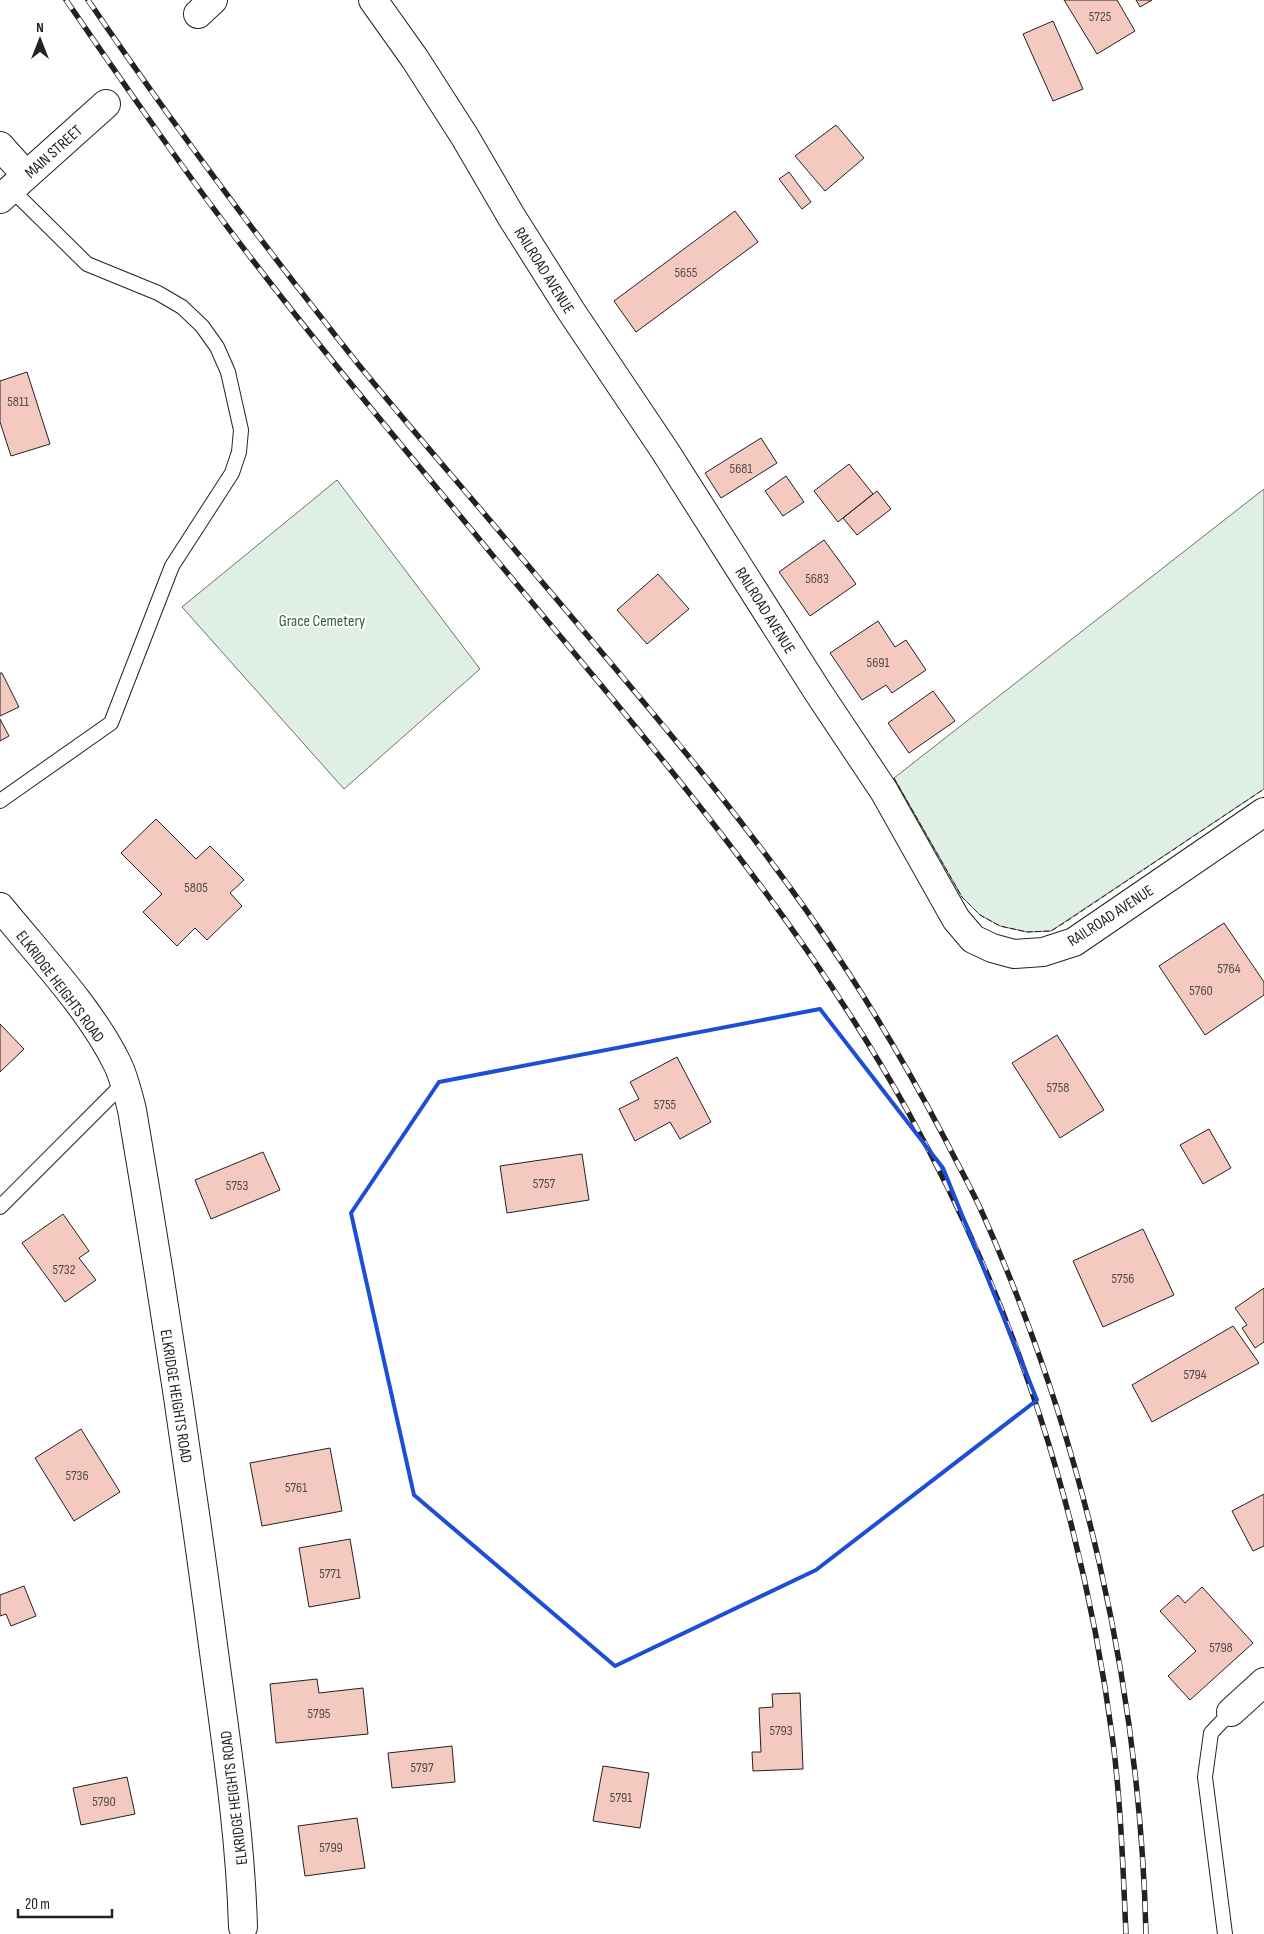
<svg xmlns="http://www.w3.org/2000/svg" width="1264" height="1934" font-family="'Sofia Sans Condensed',sans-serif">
<rect width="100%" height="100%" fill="#fff"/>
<path fill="#e0efe3" stroke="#6f6f6f" d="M337,480L480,669L344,789L182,607Z
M1264,489V789L1051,931L1027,932L1000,926L980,915L962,897L894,778Z"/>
<path fill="#f3c9c0" stroke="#222" d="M1064,0H1117L1135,31L1097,54Z
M1136,0H1152L1140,7Z
M1053,21L1083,89L1053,101L1023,34Z
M836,125L864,158L825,191L795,156Z
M789,172L811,202L802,209L779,179Z
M735,211L758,242L636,332L614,301Z
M27,372L50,444L11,456L0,422V381Z
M761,438L777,463L721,498L705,473Z
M849,464L873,494L838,522L814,491Z
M786,476L804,502L783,516L765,491Z
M877,491L891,509L857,535L843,518Z
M824,540L856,584L810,616L779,572Z
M658,574L689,609L647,644L617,610Z
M878,621L895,647L906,640L926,670L892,693L886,685L862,700L830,653Z
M0,673H2L19,707L0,716Z
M933,691L955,721L909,753L888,723Z
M0,719L9,736L0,741Z
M156,819L196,859L210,846L244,880L230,893L242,906L207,940L195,928L177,946L143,912L162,894L121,853Z
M1224,923L1264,982V995L1205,1035L1159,966Z
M0,1024L24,1049L0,1072Z
M1057,1035L1104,1110L1060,1138L1012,1063Z
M677,1057L711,1122L680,1139L670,1122L635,1141L619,1109L639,1099L630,1082Z
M1209,1129L1231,1168L1203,1184L1180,1145Z
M263,1152L280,1190L211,1219L195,1180Z
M582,1154L589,1200L507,1213L500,1166Z
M63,1214L89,1251L79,1258L96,1280L65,1302L22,1243Z
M1143,1229L1174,1295L1103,1327L1073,1261Z
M1264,1288V1342L1255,1348L1242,1328L1247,1325L1235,1308Z
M1233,1326L1259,1363L1152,1422L1132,1385Z
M81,1429L120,1492L74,1521L35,1458Z
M330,1448L342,1511L262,1526L250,1463Z
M1264,1494V1546L1253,1551L1232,1511Z
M350,1539L360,1598L309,1607L299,1548Z
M24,1586L36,1616L11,1626L6,1614L0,1616V1595Z
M1202,1587L1253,1643L1190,1700L1168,1676L1196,1651L1160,1611L1178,1595L1185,1603Z
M317,1679L319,1693L363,1688L368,1734L276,1743L270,1684Z
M800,1693L803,1769L753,1771L752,1752H761L759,1708L773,1707L772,1694Z
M452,1746L455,1782L392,1788L388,1753Z
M603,1766L649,1773L640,1828L593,1821Z
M127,1777L135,1814L81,1825L73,1788Z
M357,1818L365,1868L305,1876L298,1826Z"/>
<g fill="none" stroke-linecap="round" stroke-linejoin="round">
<defs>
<path id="lane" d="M0,801L111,723L172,566L232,473L239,452L241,430L228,372L217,347L202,326L182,307L158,293L87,264L11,189
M0,1207L124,1083
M1225,1934L1205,1777L1211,1733L1231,1712"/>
<path id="street" d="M373,0L415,59L465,137L511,216L571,311L665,451L818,692L884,791L956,919L973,939L992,948L1014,954L1043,952L1074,942L1264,812
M198,14L213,0
M0,146L26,175
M0,199L106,104
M0,907C38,954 90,1008 117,1063C124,1077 128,1094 132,1110C161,1280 187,1451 210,1622C223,1724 240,1824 243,1927
M1231,1712L1264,1682"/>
</defs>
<use href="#lane" stroke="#222" stroke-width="16"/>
<use href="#street" stroke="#222" stroke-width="30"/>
<use href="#lane" stroke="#fff" stroke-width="14"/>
<use href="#street" stroke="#fff" stroke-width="28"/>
<defs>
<path id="rail" d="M66,0C128,90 191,181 258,267C334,366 415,461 494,557C641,734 795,908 907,1110C1016,1305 1084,1521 1113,1742C1121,1805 1123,1870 1126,1934
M88,0C173,125 264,246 358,364C406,423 456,480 504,537C623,679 748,817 848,972C883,1026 915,1082 945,1139C957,1163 970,1186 981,1210C1083,1437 1140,1685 1146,1934"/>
</defs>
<use href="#rail" stroke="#222" stroke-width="5.5"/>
<use href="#rail" stroke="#fff" stroke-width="4" stroke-dasharray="11" stroke-linecap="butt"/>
<path stroke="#222" stroke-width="1" stroke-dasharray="6 2.5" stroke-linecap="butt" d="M894,778L962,897L980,915L1000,926L1027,932L1051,931L1064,923L1264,789"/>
</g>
<path fill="none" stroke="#1d4ed8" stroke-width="4" stroke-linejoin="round" d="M820,1009L943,1168L1037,1400L816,1570L615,1666L414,1495L351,1213L439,1082Z"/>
<g text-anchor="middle" stroke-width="4" stroke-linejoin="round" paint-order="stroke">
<g font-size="14" fill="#564c4a">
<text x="1100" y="21">5725</text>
<text x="686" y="277">5655</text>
<text x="18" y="406">5811</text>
<text x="741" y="473">5681</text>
<text x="817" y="583">5683</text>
<text x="878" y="667">5691</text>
<text x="196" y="892">5805</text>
<text x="1229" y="973">5764</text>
<text x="1201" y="995">5760</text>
<text x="1058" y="1092">5758</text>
<text x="665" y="1109">5755</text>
<text x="544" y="1188">5757</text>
<text x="237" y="1190">5753</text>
<text x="64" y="1274">5732</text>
<text x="1123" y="1283">5756</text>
<text x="1195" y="1379">5794</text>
<text x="77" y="1480">5736</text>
<text x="296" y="1492">5761</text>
<text x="330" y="1578">5771</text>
<text x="1221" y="1652">5798</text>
<text x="319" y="1718">5795</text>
<text x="781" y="1735">5793</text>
<text x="422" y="1772">5797</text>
<text x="621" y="1802">5791</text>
<text x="104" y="1806">5790</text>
<text x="331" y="1852">5799</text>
</g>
<g font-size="16" fill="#222" stroke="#fff">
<text transform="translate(53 151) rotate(-42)" y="6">MAIN STREET</text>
<text transform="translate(545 270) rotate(58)" y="6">RAILROAD AVENUE</text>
<text transform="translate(766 610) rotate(58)" y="6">RAILROAD AVENUE</text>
<text transform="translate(1110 915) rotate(-33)" y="6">RAILROAD AVENUE</text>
<text transform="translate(61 986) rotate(53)" y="6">ELKRIDGE HEIGHTS ROAD</text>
<text transform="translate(177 1396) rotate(81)" y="6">ELKRIDGE HEIGHTS ROAD</text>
<text transform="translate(233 1798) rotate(-97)" y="6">ELKRIDGE HEIGHTS ROAD</text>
</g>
<g font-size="16" fill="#2f5e38" stroke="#fff">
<text x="322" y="626">Grace Cemetery</text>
</g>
</g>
<g transform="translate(40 40)" stroke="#ffffff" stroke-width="4" paint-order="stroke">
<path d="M0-4L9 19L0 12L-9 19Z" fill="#222222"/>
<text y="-8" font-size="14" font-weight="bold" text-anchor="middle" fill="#222222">N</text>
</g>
<path d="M18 1909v8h94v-8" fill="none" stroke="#222222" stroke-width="2.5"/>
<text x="25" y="1909" font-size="15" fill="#222222" stroke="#ffffff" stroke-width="4" paint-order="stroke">20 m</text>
</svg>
